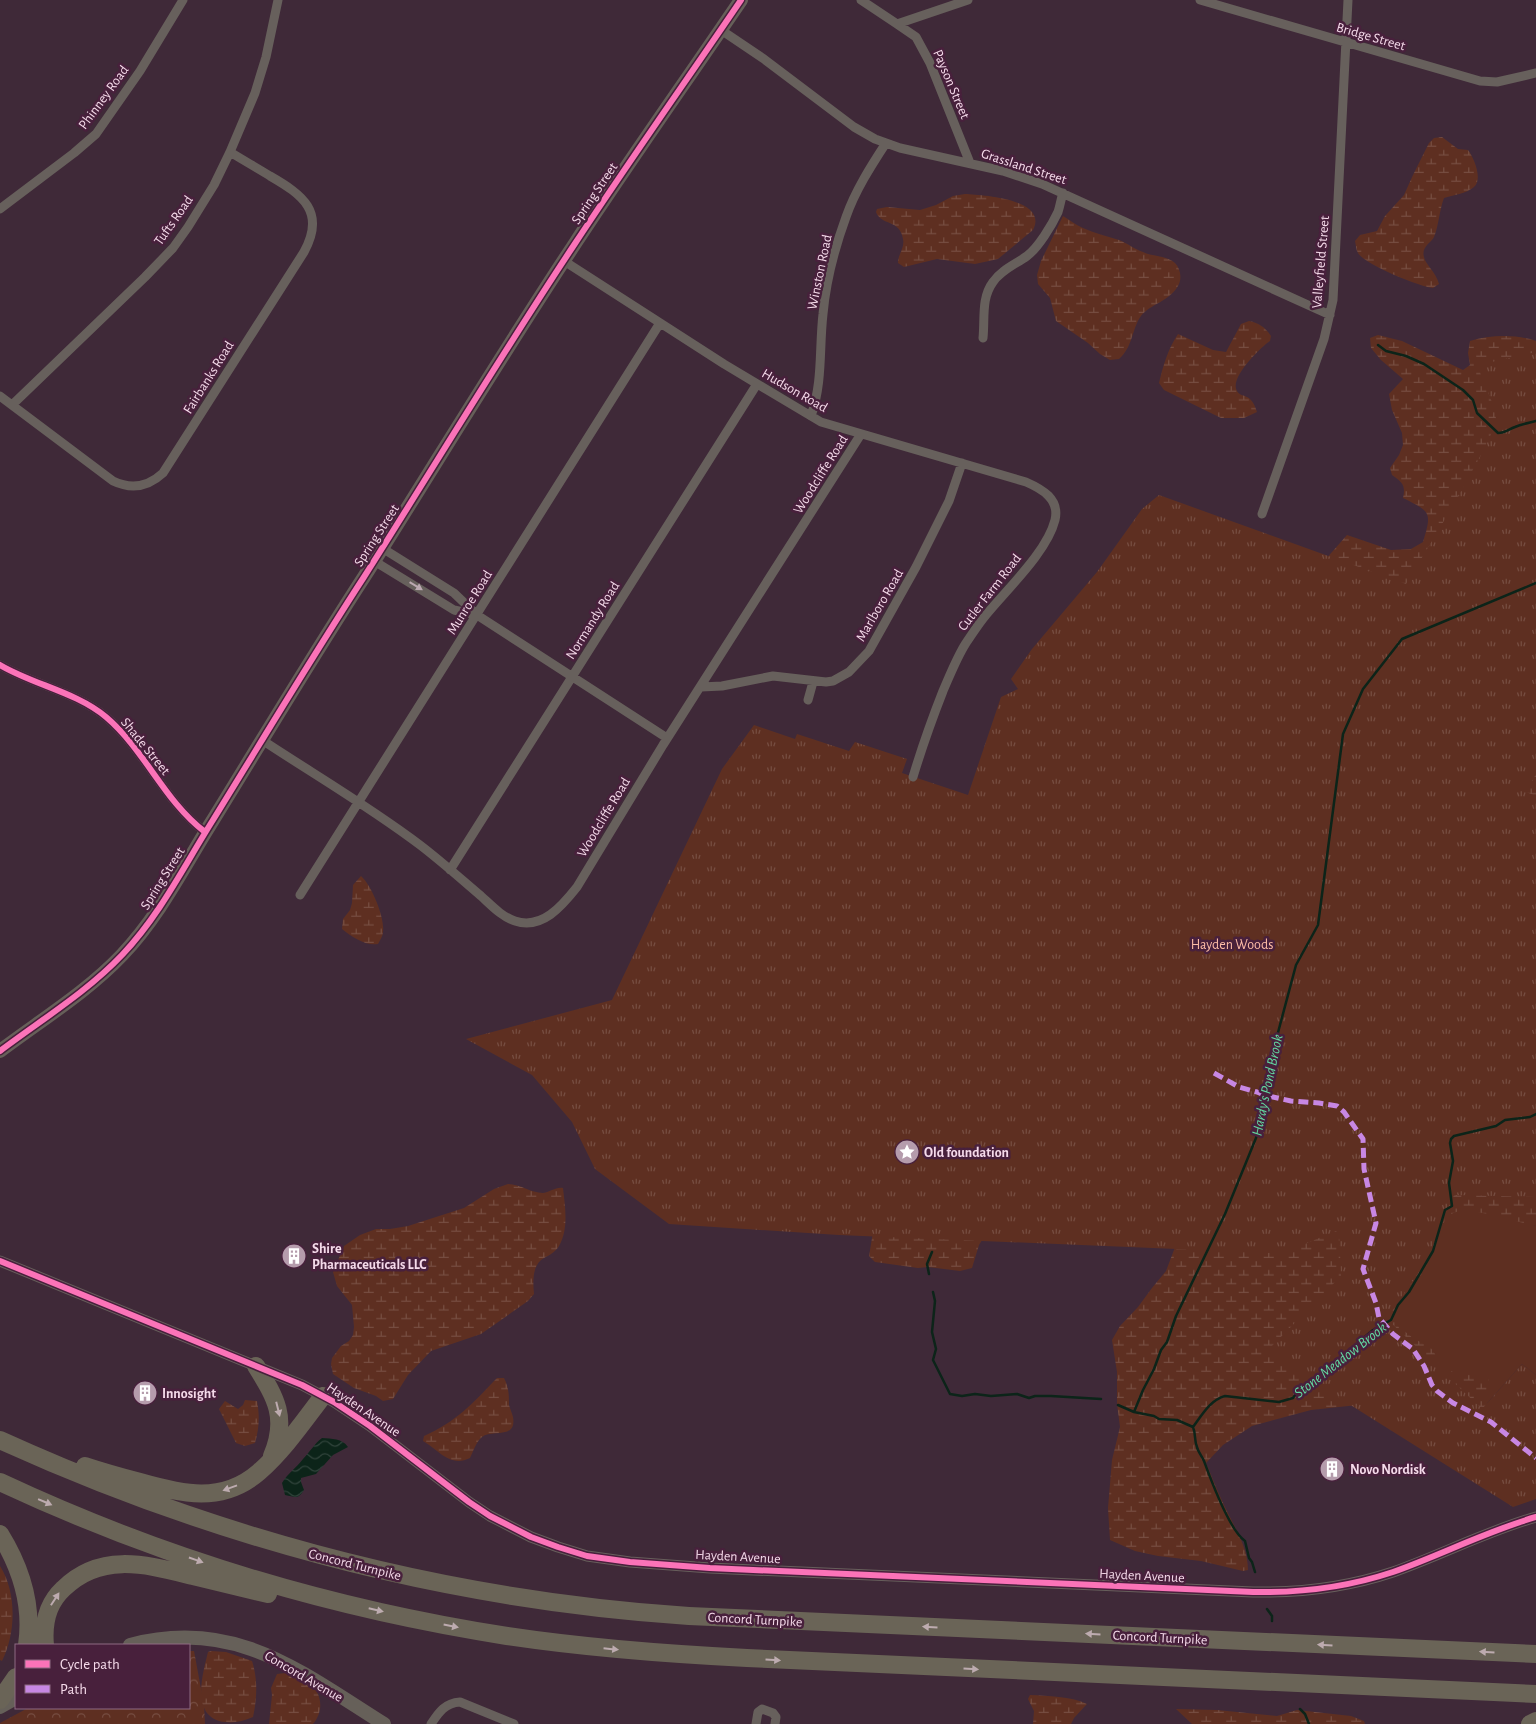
<svg xmlns="http://www.w3.org/2000/svg" width="1536" height="1724" font-family="'Alegreya Sans',sans-serif">
<defs>
<pattern id="forest-crowns" width="20" height="18" patternUnits="userSpaceOnUse" patternTransform="scale(1.25)"><rect width="20" height="18" fill="#5e2f21"/><path d="M2 6a3 3 0 1 1 6 0M12 15a3 3 0 1 1 6 0" fill="none" stroke="#764d41"/></pattern>
<pattern id="wetland-marsh" width="20" height="14" patternUnits="userSpaceOnUse" patternTransform="scale(1.25)"><rect width="20" height="14" fill="#5e2f21"/><path d="M1 5h8M5 5V1M11 12h8M15 12V8" fill="none" stroke="#764d41"/></pattern>
<pattern id="park-tufts" width="24" height="20" patternUnits="userSpaceOnUse" patternTransform="scale(1.25)"><rect width="24" height="20" fill="#5e2f21"/><path d="M3 7l-1-3M5 7V3M7 7l1-3M15 17l-1-3M17 17v-4M19 17l1-3" fill="none" stroke="#764d41"/></pattern>
<pattern id="water-waves" width="16" height="10" patternUnits="userSpaceOnUse" patternTransform="scale(1.25)"><rect width="16" height="10" fill="#0c2419"/><path d="M0 5q4-4 8 0t8 0" fill="none" stroke="#30433b"/></pattern>
</defs>
<rect width="100%" height="100%" fill="#3f2938"/>
<path fill="#5e2f21" d="M1454,1195L1536,1226V1375L1522,1364L1482,1409L1387,1319L1431,1254Z"/>
<path fill="url(#forest-crowns)" d="M189,1651H194L204,1705L205,1724H0V1723L28,1708H189Z"/>
<path fill="url(#wetland-marsh)" d="M1442,137L1458,149L1468,150C1474,158 1483,179 1474,187C1466,194 1453,195 1444,198C1439,211 1439,225 1434,237C1431,243 1421,247 1424,257C1425,264 1436,272 1439,284L1433,288C1420,287 1364,264 1358,253C1356,250 1356,245 1355,241L1360,235L1377,231L1385,216L1404,195L1413,175L1429,143L1434,138Z
M965,194C983,195 1049,199 1033,230L998,259L975,264L937,259L904,267L898,263C898,254 905,248 903,239C900,219 881,226 876,212L877,209L887,207L920,210L936,205L953,196Z
M1063,216C1070,220 1076,225 1083,228C1094,233 1107,236 1119,240C1127,243 1134,249 1143,252C1153,257 1166,255 1175,263C1180,268 1182,277 1179,284C1171,301 1150,304 1141,316C1132,328 1133,347 1119,359L1110,360L1100,354L1088,343L1056,321L1050,298L1038,284L1037,275L1041,261Z
M1249,321C1259,323 1265,327 1271,336L1270,341C1260,348 1229,378 1237,391C1241,399 1251,391 1257,412L1244,418H1221L1164,390L1159,383C1163,366 1168,349 1178,334L1213,350L1226,352L1241,324Z
M1378,335L1402,341L1463,370L1470,365L1468,353L1470,341C1490,335 1516,334 1536,341V1226C1517,1222 1473,1207 1456,1212C1441,1216 1439,1238 1433,1251C1429,1260 1425,1270 1419,1278C1413,1288 1403,1295 1396,1304L1398,1326L1413,1338L1431,1348L1435,1354L1437,1362C1446,1368 1454,1375 1466,1375C1480,1375 1475,1372 1489,1379L1486,1412L1395,1401L1311,1410L1252,1426L1223,1445L1206,1463C1212,1477 1217,1490 1223,1503C1233,1525 1248,1546 1248,1570L1243,1571L1201,1561L1158,1556L1135,1551L1110,1540L1108,1508L1112,1460L1120,1427L1117,1404V1372L1112,1340L1120,1326L1138,1307L1152,1288L1166,1271L1177,1242L1317,569L1347,535L1391,550L1411,549L1423,542C1432,512 1431,512 1403,498C1406,485 1402,482 1392,475L1390,468L1399,455L1403,445L1402,433L1392,410L1389,394L1403,379L1381,360L1371,348L1370,338Z
M361,876C372,886 385,918 383,932C383,936 380,940 378,944C365,946 352,937 342,929L343,919L350,910L352,903L353,885Z
M508,1184C520,1184 531,1193 543,1193C551,1192 555,1187 563,1188C565,1207 569,1228 559,1246C555,1253 547,1256 541,1260C532,1268 533,1283 534,1294L528,1301L481,1334L431,1351L408,1375L393,1399L383,1401L376,1396L354,1388L333,1374L331,1364L332,1358L341,1346L349,1341L353,1335L354,1327L352,1305L337,1286L333,1272L344,1246L360,1235L376,1229H390L408,1226L464,1208L494,1189Z
M878,1202L987,1232L979,1245L972,1268L960,1271L928,1267L918,1268L875,1262L869,1256Z
M497,1378H504C509,1388 509,1395 509,1405C510,1409 512,1413 513,1417C517,1440 491,1429 482,1437C476,1442 473,1452 470,1458C450,1468 439,1450 423,1441L424,1436C456,1422 473,1403 497,1378Z
M245,1400L257,1401C260,1416 259,1429 255,1443L245,1446L236,1443L219,1409L225,1401L238,1409L243,1405Z
M0,1566C17,1593 16,1633 2,1661L0,1660Z
M211,1651L226,1652L252,1661C258,1679 257,1699 253,1717C241,1722 232,1724 219,1721C191,1712 203,1673 208,1652Z
M285,1673C292,1677 301,1678 307,1682C323,1692 324,1711 313,1724H269L272,1695L271,1688L277,1674Z
M1030,1695C1048,1696 1070,1696 1087,1704L1074,1718L1071,1724H1033L1034,1711L1028,1699Z
M1176,1709L1217,1710L1277,1716L1297,1710L1351,1716L1364,1721L1365,1724H1192Z"/>
<path fill="url(#park-tufts)" d="M1536,352V774L1526,792L1536,796V1197L1454,1195L1431,1254L1387,1319L1482,1409L1522,1364L1536,1375V1499L1513,1507L1266,1352L1341,1276L1339,1230L1292,1249L1274,1253L839,1235L669,1224L595,1169L572,1122L532,1075L466,1039L612,1000L722,769L754,725L795,739L797,734L849,751L855,742L907,759L902,773L968,795L1001,697L1018,689L1011,679L1032,649L1097,572L1142,509L1159,495L1406,584C1420,561 1497,435 1496,419C1494,399 1482,384 1478,365Z"/>
<path fill="url(#water-waves)" d="M322,1438C332,1439 342,1438 348,1447L333,1455L316,1474L301,1478V1482L304,1490C298,1500 295,1497 285,1495L282,1483C288,1473 296,1468 303,1459C310,1452 314,1444 322,1438Z"/>
<g fill="none" stroke-linecap="round" stroke-linejoin="round">
<path stroke="#0c2419" stroke-width="2.5" d="M1378,345L1386,351L1406,356L1424,364L1463,390L1473,400L1477,413L1498,433C1505,433 1509,429 1515,427C1522,424 1529,423 1536,421
M929,1274L927,1264L932,1252
M933,1292L935,1301L932,1332L936,1349L933,1360L950,1394L962,1396L975,1394L991,1396L1017,1394L1029,1398L1035,1396H1051L1101,1399
M1118,1405L1134,1412
M1193,1427C1202,1415 1210,1400 1225,1396L1279,1402L1293,1398L1299,1389L1317,1378L1329,1367L1342,1360L1360,1341L1373,1330L1391,1320L1398,1305L1409,1292L1433,1251L1445,1210L1452,1206L1449,1183L1453,1161L1450,1143L1451,1139L1454,1136L1496,1126L1505,1120L1530,1117L1536,1114
M1255,1572L1252,1562L1249,1558L1245,1541C1229,1530 1211,1480 1204,1461C1202,1456 1198,1452 1197,1447C1194,1440 1196,1434 1193,1427L1177,1420L1159,1419L1154,1416L1134,1412L1143,1390L1154,1369L1161,1350L1167,1342L1176,1316L1225,1214L1256,1138L1268,1083L1276,1040L1296,965L1318,925L1343,734L1363,689L1402,639L1536,583
M1267,1609L1272,1616V1621
M1300,1709L1305,1714L1309,1724"/>
<path stroke="#67605c" stroke-width="9" d="M861,0L897,24L968,0
M1200,0L1480,81L1497,82L1536,73
M897,24L916,37L930,63L970,163
M721,30L764,59L854,127L875,139L900,148L1003,171L1042,184L1330,315
M0,209L74,153L96,134L140,71L183,0
M564,261L724,364L821,422L1026,482C1042,489 1060,499 1055,520C1047,552 1007,589 986,615C979,623 973,633 966,643C957,657 950,675 943,691C932,719 922,747 913,777
M983,338C985,319 981,298 993,282C1001,270 1016,264 1027,256C1038,248 1052,225 1058,212C1060,206 1061,199 1063,193
M0,396L113,481C132,490 148,487 163,473L304,252C326,212 303,195 270,176C257,168 243,160 230,152
M12,405L145,277L173,248L188,227L214,185L230,152L255,93L266,57L278,0
M811,416C823,382 819,349 823,314C826,281 835,247 846,217C855,191 871,166 886,143
M1262,514L1324,339L1333,300L1348,0
M382,548L454,593L477,615L667,738
M374,561L454,610L477,615
M0,665C34,685 76,692 106,717C145,750 164,801 205,832
M701,687L722,686L773,676L826,682L833,681L849,672L869,651L916,567L949,501L962,463
M808,700L813,682
M262,740C315,775 370,807 420,845C441,861 461,879 481,896C491,905 502,917 515,921C542,930 562,906 577,887L663,745L861,434
M450,870L757,384
M300,895L660,323
M431,1724C439,1712 445,1703 460,1702L514,1724
M756,1724L758,1712L762,1709L773,1713L776,1717L775,1724"/>
<path stroke="#67605c" stroke-width="11" d="M0,1261L302,1385L334,1402L370,1426L469,1502L490,1516L531,1537L558,1547L587,1556L630,1562L710,1568L1253,1592C1301,1593 1348,1587 1393,1572C1441,1555 1487,1531 1536,1517"/>
<path stroke="#666059" stroke-width="14" d="M0,1051C41,1020 87,992 122,955C160,915 184,866 213,820C263,739 312,657 364,577C435,465 503,352 576,242C630,160 686,81 741,0
M130,1645C235,1617 301,1672 384,1724
M0,1707L16,1698"/>
<path stroke="#6a6457" stroke-width="18" d="M256,1366C276,1398 288,1418 272,1456
M0,1440C220,1540 448,1600 689,1616L1536,1654
M85,1466C103,1472 121,1477 140,1482C182,1494 222,1504 259,1472C284,1450 303,1422 323,1396
M0,1482C160,1557 333,1609 507,1636C587,1648 667,1654 747,1658L1536,1694
M0,1534C21,1568 33,1605 27,1645
M45,1645C43,1624 47,1604 63,1589C101,1551 148,1565 193,1576C218,1582 243,1588 268,1594
M0,1700L16,1677
M1530,1724L1536,1721"/>
<path stroke="#c787e3" stroke-width="5" stroke-dasharray="10 5" stroke-linecap="butt" d="M1214,1073L1239,1087L1257,1092L1264,1095L1291,1101L1319,1103L1337,1106L1344,1112L1363,1139L1364,1169L1376,1223L1363,1269L1376,1303L1379,1318L1393,1334L1413,1349L1424,1366L1432,1385L1437,1391L1453,1403L1491,1422L1536,1458"/>
<defs>
<path id="cycleway" d="M0,665C34,685 76,692 106,717C145,750 164,801 205,832
M0,1051C41,1020 87,992 122,955C160,915 184,866 213,820C263,739 312,657 364,577C435,465 503,352 576,242C630,160 686,81 741,0
M0,1261L302,1385L334,1402L370,1426L469,1502L490,1516L531,1537L558,1547L587,1556L630,1562L710,1568L1253,1592C1301,1593 1348,1587 1393,1572C1441,1555 1487,1531 1536,1517"/>
</defs>
<use href="#cycleway" stroke="#48203c" stroke-width="9"/>
<use href="#cycleway" stroke="#fb73b8" stroke-width="6"/>
</g>
<defs><path id="oneway-solid" d="M-6-.8H1V-3.2L6.5 0L1 3.2V.8H-6Z" transform="scale(1.25)"/></defs>
<use fill="#bca9b1" href="#oneway-solid" transform="translate(416 586) rotate(31)"/>
<g fill="#bdabaf">
<use href="#oneway-solid" transform="translate(278 1409) rotate(76)"/>
<use href="#oneway-solid" transform="translate(230 1488) rotate(160)"/>
<use href="#oneway-solid" transform="translate(45 1502) rotate(23)"/>
<use href="#oneway-solid" transform="translate(196 1560) rotate(19)"/>
<use href="#oneway-solid" transform="translate(55 1599) rotate(-57)"/>
<use href="#oneway-solid" transform="translate(376 1610) rotate(13)"/>
<use href="#oneway-solid" transform="translate(451 1626) rotate(11)"/>
<use href="#oneway-solid" transform="translate(930 1627) rotate(-177)"/>
<use href="#oneway-solid" transform="translate(1093 1634) rotate(-177)"/>
<use href="#oneway-solid" transform="translate(1325 1645) rotate(-177)"/>
<use href="#oneway-solid" transform="translate(611 1649) rotate(6)"/>
<use href="#oneway-solid" transform="translate(1487 1652) rotate(-177)"/>
<use href="#oneway-solid" transform="translate(773 1660) rotate(3)"/>
<use href="#oneway-solid" transform="translate(971 1669) rotate(3)"/>
</g>
<defs>
<symbol id="sight-disc" viewBox="-11 -11 22 22"><circle r="9.5" fill="#b59cac" stroke="#48203c"/><path d="M0-6L1.8-2.2L6-1.7L2.9 1.2L3.7 5.4L0 3.3L-3.7 5.4L-2.9 1.2L-6-1.7L-1.8-2.2Z" fill="#fff"/></symbol>
<symbol id="building-disc" viewBox="-11 -11 22 22"><circle r="9.5" fill="#b59cac" stroke="#48203c"/><path d="M-4-6H4V6H1V3H-1V6H-4ZM-2.5-4.3h1.7v1.8h-1.7ZM.8-4.3h1.7v1.8H.8ZM-2.5-1h1.7V.8h-1.7ZM.8-1h1.7V.8H.8Z" fill="#fff"/></symbol>
</defs>
<g fill-rule="evenodd">
<use href="#sight-disc" x="893" y="1138" width="28" height="28"/>
<use href="#building-disc" x="280" y="1242" width="28" height="28"/>
<use href="#building-disc" x="131" y="1379" width="28" height="28"/>
<use href="#building-disc" x="1318" y="1455" width="28" height="28"/>
</g>
<g text-anchor="middle" stroke-width="5" stroke-linejoin="round" paint-order="stroke">
<g font-size="14" fill="#f5daea" stroke="#48203c">
<text transform="translate(1371 36) rotate(16)" y="5">Bridge Street</text>
<text transform="translate(952 84) rotate(67)" y="5">Payson Street</text>
<text transform="translate(103 97) rotate(-54)" y="5">Phinney Road</text>
<text transform="translate(1024 166) rotate(18)" y="5">Grassland Street</text>
<text transform="translate(594 193) rotate(-56)" y="5">Spring Street</text>
<text transform="translate(173 220) rotate(-55)" y="5">Tufts Road</text>
<text transform="translate(1320 262) rotate(-85)" y="5">Valleyfield Street</text>
<text transform="translate(819 272) rotate(-78)" y="5">Winston Road</text>
<text transform="translate(208 377) rotate(-58)" y="5">Fairbanks Road</text>
<text transform="translate(795 390) rotate(30)" y="5">Hudson Road</text>
<text transform="translate(820 474) rotate(-58)" y="5">Woodcliffe Road</text>
<text transform="translate(376 535) rotate(-57)" y="5">Spring Street</text>
<text transform="translate(989 592) rotate(-52)" y="5">Cutler Farm Road</text>
<text transform="translate(469 602) rotate(-58)" y="5">Munroe Road</text>
<text transform="translate(879 605) rotate(-60)" y="5">Marlboro Road</text>
<text transform="translate(592 620) rotate(-58)" y="5">Normandy Road</text>
<text transform="translate(146 746) rotate(51)" y="5">Shade Street</text>
<text transform="translate(603 817) rotate(-59)" y="5">Woodcliffe Road</text>
<text transform="translate(162 878) rotate(-58)" y="5">Spring Street</text>
<text transform="translate(364 1409) rotate(34)" y="5">Hayden Avenue</text>
<text transform="translate(738 1556) rotate(3)" y="5">Hayden Avenue</text>
<text transform="translate(355 1564) rotate(14)" y="5">Concord Turnpike</text>
<text transform="translate(1142 1575) rotate(3)" y="5">Hayden Avenue</text>
<text transform="translate(755 1619) rotate(3)" y="5">Concord Turnpike</text>
<text transform="translate(1160 1637) rotate(3)" y="5">Concord Turnpike</text>
<text transform="translate(304 1676) rotate(30)" y="5">Concord Avenue</text>
</g>
<g font-size="14" fill="#fcbca6" stroke="#48203c">
<text x="1232" y="949">Hayden Woods</text>
</g>
<g font-size="14" font-weight="bold" fill="#f5daea" stroke="#48203c" text-anchor="start">
<text x="924" y="1157">Old foundation</text>
<text x="312" y="1253">Shire<tspan x="312" dy="16">Pharmaceuticals LLC</tspan></text>
<text x="162" y="1398">Innosight</text>
<text x="1350" y="1474">Novo Nordisk</text>
</g>
<g font-size="15" font-style="italic" fill="#63d9a1" stroke="#48203c">
<text transform="translate(1267 1085) rotate(-78)" y="5">Hardy's Pond Brook</text>
<text transform="translate(1340 1360) rotate(-38)" y="5">Stone Meadow Brook</text>
</g>
</g>
<rect x="15" y="1644" width="175" height="65" fill="#48203c" stroke="#8d6a82"/>
<rect x="25" y="1660" width="25" height="8" fill="#fb73b8" stroke="#8d6a82"/>
<text x="60" y="1669" font-size="15" fill="#f5daea">Cycle path</text>
<rect x="25" y="1685" width="25" height="8" fill="#c787e3" stroke="#8d6a82"/>
<text x="60" y="1694" font-size="15" fill="#f5daea">Path</text>
</svg>
